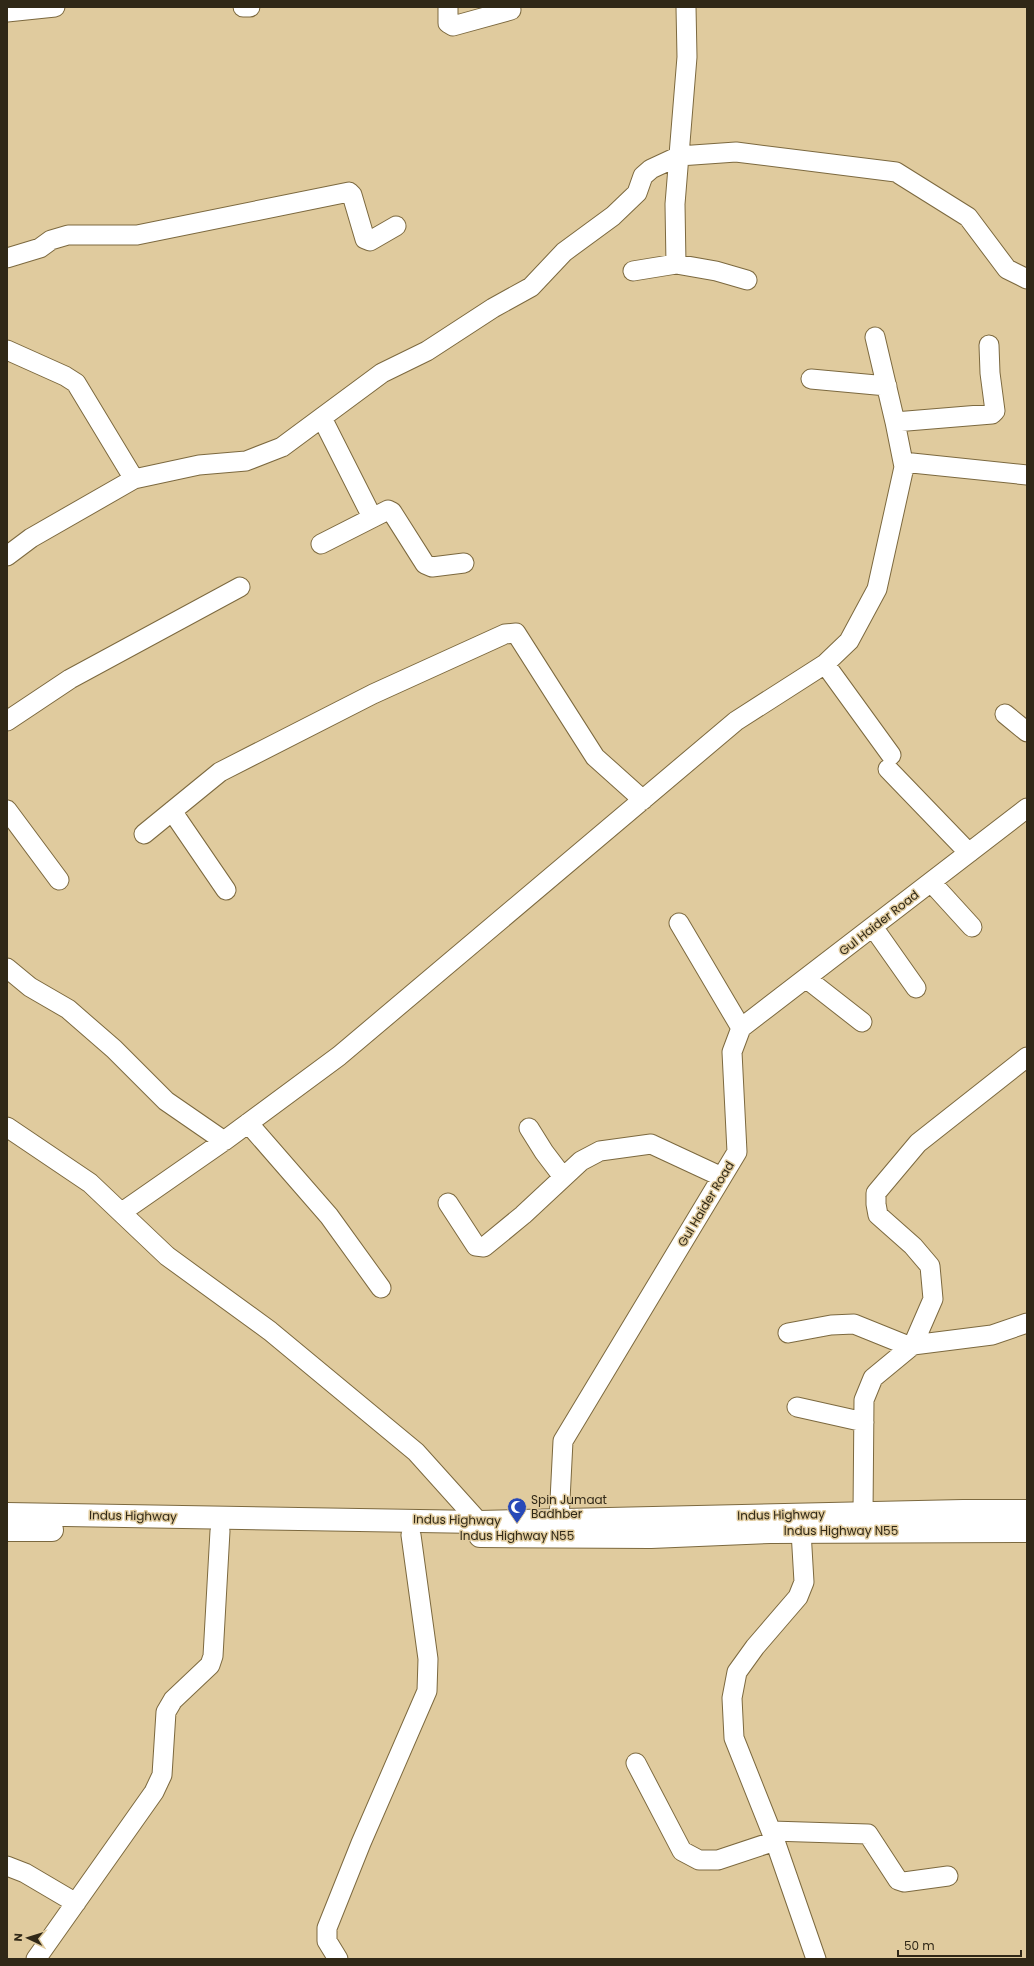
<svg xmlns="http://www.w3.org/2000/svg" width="1034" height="1966" font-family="Poppins,sans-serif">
<rect width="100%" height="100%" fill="#e0cb9e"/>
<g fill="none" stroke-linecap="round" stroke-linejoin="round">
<defs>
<path id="minor" d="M243,7H250
M448,7V23L453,26L511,10
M7,12L55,7
M7,258L40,248L51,240L68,235H137L349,192L352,195L365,239L370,241L396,226
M676,264L675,204L687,57L686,7
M633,271L676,264L716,271L747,280
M875,337L895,422L904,467
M7,350L65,376L76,383L134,479
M811,379L887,386
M322,418L372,517
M895,422L992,414L995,411L990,373L989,345
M321,544L388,510L392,512L425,564L432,567L464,563
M7,556L31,538L134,479L199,465L246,461L282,447L382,373L427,351L493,308L531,287L564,252L613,216L637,193L643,176L651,169L679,156L736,152L896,172L968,217L1007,269L1027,279
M825,664L891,755
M1005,714L1027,732
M7,721L70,679L240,587
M888,769L969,853
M7,810L59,880
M172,811L226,890
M144,834L220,772L373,694L505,634L516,633L595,757L643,800
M931,882L972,927
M679,923L741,1028
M873,927L916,988
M7,968L30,987L68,1009L114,1049L166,1101L224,1141
M807,979L862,1022
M248,1123L329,1216L381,1288
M7,1127L90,1183L167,1256L270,1331L416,1452L479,1522
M529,1128L544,1152L563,1177
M448,1203L476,1246L484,1247L523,1215L581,1161L600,1151L651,1144L722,1177
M122,1212L224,1141L339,1056L736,721L825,664L849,641L877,589L904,467L912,463L1027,475
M788,1333L831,1325L854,1324L911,1347
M913,1345L992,1335L1027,1323
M797,1407L864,1422
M863,1513L864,1400L873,1378L913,1345L933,1299L930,1266L913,1246L878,1215L876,1204V1193L918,1143L1027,1057
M559,1520L563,1441L737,1152L732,1052L741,1028L1027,808
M801,1531L804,1582L798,1597L755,1647L737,1672L732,1698L734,1738L775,1841L816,1959
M636,1763L682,1851L699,1860H718L775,1841
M771,1831L868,1834L898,1880L904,1882L948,1876
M7,1866L25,1873L76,1903
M36,1959L154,1792L162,1775L166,1712L173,1700L210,1665L213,1656L220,1531
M338,1959L327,1941V1928L361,1843L427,1691L428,1659L411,1535"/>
<path id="highway" d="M7,1514L479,1522L963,1511H1027
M7,1530H52
M480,1536L651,1537L770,1532L1027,1531"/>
</defs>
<use href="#minor" stroke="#7c693f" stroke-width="21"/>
<use href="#highway" stroke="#7c693f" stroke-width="24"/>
<use href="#minor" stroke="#fff" stroke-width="19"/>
<use href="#highway" stroke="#fff" stroke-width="22"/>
</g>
<defs>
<symbol id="mosque-pin" viewBox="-11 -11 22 30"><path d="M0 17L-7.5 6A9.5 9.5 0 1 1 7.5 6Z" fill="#2849b8" stroke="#e0cb9e"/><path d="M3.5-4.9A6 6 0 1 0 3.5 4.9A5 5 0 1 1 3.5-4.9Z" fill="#fff"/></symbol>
</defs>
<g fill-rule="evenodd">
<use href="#mosque-pin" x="506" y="1496" width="22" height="30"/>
</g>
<g text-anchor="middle" stroke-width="3" stroke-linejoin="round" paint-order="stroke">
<g font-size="12" fill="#302817" stroke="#e0cb9e">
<text transform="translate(879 923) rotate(-38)" y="4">Gul Haider Road</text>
<text transform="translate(706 1204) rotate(-59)" y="4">Gul Haider Road</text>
<text transform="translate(781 1515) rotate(-1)" y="4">Indus Highway</text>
<text transform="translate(133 1516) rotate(1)" y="4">Indus Highway</text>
<text transform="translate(457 1520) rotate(1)" y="4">Indus Highway</text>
<text x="841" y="1535">Indus Highway N55</text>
<text x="517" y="1540">Indus Highway N55</text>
</g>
<g font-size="12" fill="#302817" stroke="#e0cb9e" text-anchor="start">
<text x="531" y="1504">Spin Jumaat<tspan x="531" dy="14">Badhber</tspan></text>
</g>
</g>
<rect width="1034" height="1966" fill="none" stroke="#302817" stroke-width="16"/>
<g transform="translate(28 1938) rotate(274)" stroke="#e0cb9e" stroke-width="3" paint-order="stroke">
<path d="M0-3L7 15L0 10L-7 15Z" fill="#302817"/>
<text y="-6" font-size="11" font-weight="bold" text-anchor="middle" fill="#302817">N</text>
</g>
<path d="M898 1950v6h123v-6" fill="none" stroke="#302817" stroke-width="2"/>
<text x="904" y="1950" font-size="12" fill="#302817" stroke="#e0cb9e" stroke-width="3" paint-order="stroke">50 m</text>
</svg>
